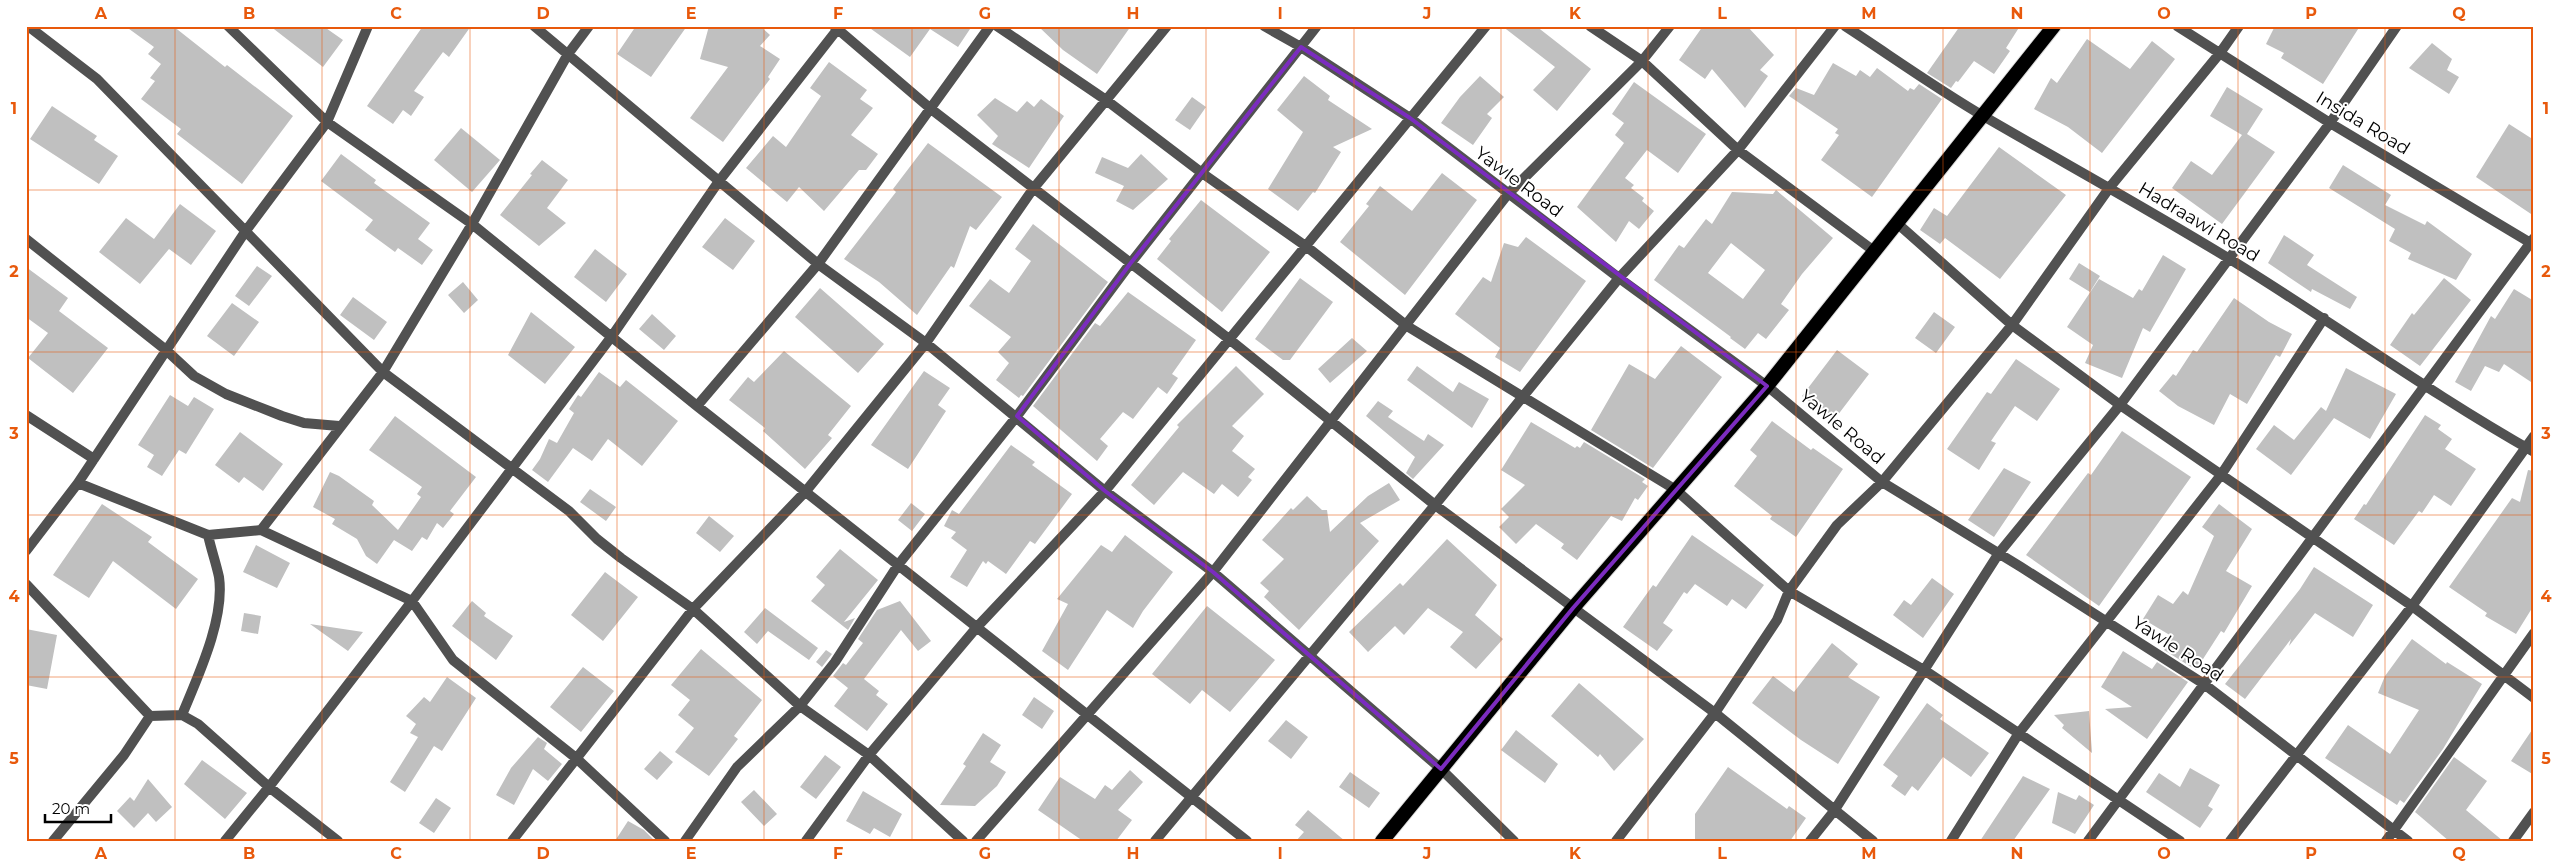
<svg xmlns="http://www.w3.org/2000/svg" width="2560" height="867" font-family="Montserrat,sans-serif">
<rect width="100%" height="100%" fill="#fff"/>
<path fill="#c0c0c0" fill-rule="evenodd" d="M125,26H173L225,67L227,65L293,116L242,184L177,134L181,129L141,99L155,81L150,78L161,64L148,54L154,47Z
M270,26H323L343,40L323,67Z
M423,26H471L449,57L443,52L414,91L424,97L411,116L403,110L393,124L367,106Z
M636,26H687L651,77L617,54Z
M709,26H760L770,35L760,46L780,59L768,77L770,79L723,142L690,118L728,67L700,59Z
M867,26H972L958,47L930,29L910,57Z
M1038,26H1131L1097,74L1063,50Z
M1502,26H1536L1591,69L1557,111L1533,90L1555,67Z
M1703,26H1747L1774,55L1760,70L1768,76L1745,108L1712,69L1705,79L1679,60Z
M1960,26H2020L2006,48L2010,51L1994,74L1974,61L1958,82L1956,81L1951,88L1927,73Z
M2275,26H2360L2323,84L2281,58L2284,53L2266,44Z
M2087,39L2130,69L2152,41L2175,59L2102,153L2068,127L2034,109L2051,78L2057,83Z
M2432,43L2452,59L2447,70L2459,77L2449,94L2409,68Z
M829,62L867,90L860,99L873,108L851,135L878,154L866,170H859L824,211L799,187L787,202L746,168L773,136L786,147L821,96L810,88Z
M1833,63L1856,76L1860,70L1870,77L1877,68L1908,91L1910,88L1914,90L1919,84L1942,99L1872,197L1821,160L1839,135L1835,133L1838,129L1789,96L1796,88L1814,95Z
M1304,76L1330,96L1328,100L1372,129L1333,147L1341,152L1315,193L1313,192L1298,211L1268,189L1303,132L1277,110Z
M1480,76L1504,97L1487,114L1492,118L1473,145L1441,123L1460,97Z
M1634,82L1706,134L1678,173L1647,150L1625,178L1634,185L1631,188L1644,198L1642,201L1654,211L1639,229L1629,221L1616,242L1577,207L1624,143L1615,135L1624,123L1612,114Z
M2227,87L2263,109L2247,134L2275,152L2222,224L2172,188L2191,161L2212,175L2242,135L2210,116Z
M1192,97L1206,107L1190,130L1175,120Z
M995,98L1017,112L1027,101L1034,107L1041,99L1064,116L1029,168L992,144L998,136L977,115Z
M52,106L97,136L94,140L118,156L99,184L30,139Z
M2509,124L2534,140V216L2476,177Z
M461,128L500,160L472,192L434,160Z
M928,143L1002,197L976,230L970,226L954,268L951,266L917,315L879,282L844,259L896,192L893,189Z
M1999,147L2066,195L2000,279L1945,238L1940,244L1920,230L1934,208L1947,216Z
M341,154L376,180L374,183L430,223L418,239L433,250L422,265L398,248L395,252L365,230L373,220L321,181Z
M1141,154L1168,179L1133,210L1116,201L1124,186L1095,173L1102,157L1128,168Z
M542,160L568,180L547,208L566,223L539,246L500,215L532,175L530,174Z
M2343,165L2391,195L2385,205L2425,225L2427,221L2472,254L2456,280L2408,259L2411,253L2389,241L2395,229L2329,188Z
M1442,173L1477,200L1405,295L1340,242L1369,206L1366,204L1380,186L1412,211Z
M1776,190L1833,238L1802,274L1781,304L1789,310L1766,339L1758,333L1745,349L1730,338L1731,337L1654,280L1679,245L1684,248L1706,219L1712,224L1732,192L1773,194ZM1731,243L1765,270L1743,299L1708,273Z
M1201,200L1270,252L1222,312L1157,259L1171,241L1169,239Z
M180,204L216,231L191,265L169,249L140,284L99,252L126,218L154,239Z
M725,218L755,241L733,270L702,247Z
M1033,224L1108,282L1023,396L1021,395L1019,398L996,380L1009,363L998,352L1011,337L969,306L990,279L1009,293L1031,261L1015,249Z
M2284,235L2314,255L2307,265L2357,297L2350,309L2312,289L2311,292L2268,263Z
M1526,237L1586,281L1520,372L1495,357L1500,348L1455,314L1483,277L1491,282L1504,243L1518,247Z
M595,249L627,274L606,302L574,277Z
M2163,255L2186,269L2150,332L2143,328L2122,378L2085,363L2093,345L2067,327L2099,279L2133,298L2139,289L2142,291Z
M2079,263L2100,276L2090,292L2069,279Z
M257,266L272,276L249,306L235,296Z
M26,267L68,298L59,311L108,348L73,393L28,358L48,333L26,317Z
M1300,278L1333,302L1290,360H1283L1255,339Z
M2444,278L2471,300L2420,366L2390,345L2412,313L2414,315Z
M463,282L478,300L464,313L448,295Z
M820,288L884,344L858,373L795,317Z
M2514,289L2534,301V384L2504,364L2499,372L2485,366L2471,391L2455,382L2491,316L2495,319Z
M1128,292L1196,340L1172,374L1178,378L1167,394L1158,387L1133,419L1123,412L1100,439L1108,446L1097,461L1033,406L1095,323L1100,326Z
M353,297L387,322L374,340L340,315Z
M2234,298L2269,322L2292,334L2280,357L2276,355L2247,404L2230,394L2214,425L2178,406L2159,391L2173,374L2176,376L2193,350L2197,352Z
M232,303L259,322L234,356L207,336Z
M531,312L575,347L545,384L508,355Z
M1934,312L1955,327L1936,353L1915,338Z
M652,314L676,336L664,350L639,329Z
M1352,338L1367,351L1330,383L1318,369Z
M1681,346L1722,377L1653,468L1591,430L1629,364L1655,379Z
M1837,350L1869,374L1834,420L1802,396Z
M784,351L851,406L828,435L832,438L805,469L763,431L765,428L729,400L748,377L754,382Z
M2016,359L2060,389L2037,421L2015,406L1991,441L1996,443L1979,470L1947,449L1987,392L1991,394Z
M1236,366L1264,394L1232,426L1244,436L1232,451L1255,469L1248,477L1252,480L1238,497L1222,484L1214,494L1183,472L1154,505L1131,485L1179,427L1177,425Z
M1417,366L1453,392L1459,382L1489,399L1472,428L1407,380Z
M2346,368L2396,394L2370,439L2334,418L2291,475L2256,449L2274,425L2294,440L2321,407L2326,411Z
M924,371L950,388L938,405L946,411L908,469L871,445Z
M599,372L620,387L626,380L678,421L642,466L608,439L592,461L573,448L548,482L532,470L540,459L549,439L557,443L574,413L569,409L578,395L581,397Z
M170,395L188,406L194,397L214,409L186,454L179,450L162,476L147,467L154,455L138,445Z
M1378,401L1393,411L1388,417L1424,441L1428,434L1444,445L1413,479L1406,473L1415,457L1366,416Z
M2425,415L2441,425L2438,429L2452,439L2445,449L2476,469L2451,506L2434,495L2422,513L2419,511L2394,545L2354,519L2364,504L2366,505Z
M395,416L476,477L450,511L454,514L443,528L437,523L427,540L422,537L412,551L394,540L377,564L366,556L357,539L332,524L335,519L313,507L330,472L339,476L374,501L372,505L398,530L421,497L417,494L422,487L369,450Z
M1772,421L1811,450L1813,448L1843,469L1796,537L1770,519L1772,516L1734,486L1757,456L1750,450Z
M1531,422L1575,448L1577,446L1580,448L1584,442L1645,479L1642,482L1648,486L1638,500L1635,498L1622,521L1611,516L1577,560L1561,548L1564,544L1536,524L1516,544L1499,527L1509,517L1501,509L1525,485L1501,470Z
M2122,431L2191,477L2099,606L2026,555L2088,473L2091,475Z
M240,432L283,464L263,491L244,477L239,483L215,465Z
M1011,445L1035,462L1032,465L1072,494L1035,544L1030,541L1006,574L988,561L986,564L983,561L967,587L950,577L967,550L951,538L956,532L944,526L952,510L959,514Z
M2004,468L2031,482L1994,537L1968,520Z
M2528,470L2534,471V605L2516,634L2485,616L2487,613L2449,587L2512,498L2520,502Z
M1389,483L1400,500L1360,523L1379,541L1299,630L1264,597L1269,591L1260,583L1284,559L1262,540L1291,508L1293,510L1307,496L1322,510H1327L1330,532L1368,496Z
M590,489L616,507L606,521L580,502Z
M911,503L925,514L912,531L898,520Z
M102,504L152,537L148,542L198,579L176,609L113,561L89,598L53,575Z
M2219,504L2252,529L2226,571L2252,586L2224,633L2221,631L2196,670L2164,650L2173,637L2143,619L2158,595L2173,604L2183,591L2188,595L2214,536L2202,527Z
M709,516L734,536L720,552L696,533Z
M1125,535L1173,572L1143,611L1133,628L1107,610L1068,670L1042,651L1068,604L1057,599L1101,545L1112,552Z
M1692,535L1764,585L1746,609L1732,599L1727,606L1695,584L1687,594L1684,592L1663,623L1673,630L1657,651L1623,627L1653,585L1656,587Z
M1447,539L1497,585L1475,615L1503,639L1476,669L1450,647L1463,632L1428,608L1404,635L1395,626L1368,652L1349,632L1400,583L1403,586Z
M256,545L290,563L277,588L243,572Z
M840,549L878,580L844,622L855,618L848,630L811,601L825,585L816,577Z
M2314,567L2373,605L2353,637L2315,613L2289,646L2291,639L2245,699L2225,684L2300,589Z
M605,572L638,597L603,641L571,615Z
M1932,578L1954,594L1923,638L1893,615L1904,600L1911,605Z
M472,601L486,613L484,616L513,636L496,660L452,626Z
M900,601L931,641L918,651L901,630L864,679L879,691L876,695L888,704L867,731L834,706L848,688L833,676L843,663L846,665L863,643L858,639L877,610Z
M1207,606L1275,660L1230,712L1202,690L1190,704L1152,674Z
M765,608L818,648L809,660L768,631L757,644L744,632Z
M244,613L261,616L258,634L241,631Z
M310,624L363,632L348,651Z
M26,629L57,635L47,689L26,685Z
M2412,639L2446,664L2447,662L2482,684L2443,749L2404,803L2400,800L2397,805L2325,758L2348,725L2390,754L2419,710L2378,693L2385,676Z
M1832,643L1858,664L1848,677L1880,697L1838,764L1801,740L1752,703L1773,676L1794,692Z
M701,649L762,700L734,736L738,739L709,776L675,752L694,728L678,715L690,700L671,685Z
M826,650L832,654L822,667L816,662Z
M2123,651L2152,669L2157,662L2188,682L2147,739L2105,709L2132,707L2101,687Z
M583,667L614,691L581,732L550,707Z
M447,677L476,698L442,751L434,746L405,792L390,782L418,737L410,733L416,724L406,716L424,697L430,702Z
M1579,683L1644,739L1614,771L1600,754L1598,757L1551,716Z
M1034,697L1054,711L1042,729L1022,715Z
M1927,703L1943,715L1940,719L1989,753L1971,777L1943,757L1918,791L1912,786L1905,796L1891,786L1898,776L1883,765Z
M2089,711L2092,753L2062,728L2064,725L2054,715Z
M1286,720L1308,737L1291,759L1268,741Z
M2534,727V775L2511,761Z
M1516,730L1558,764L1545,783L1501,750Z
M983,733L1001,745L990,762L1006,772L997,786L975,806L940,805L966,766L963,764Z
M538,737L547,743L544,749L562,764L548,781L533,769L514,805L496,795L511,768Z
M660,751L673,762L657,780L644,769Z
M825,755L841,767L816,799L800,787Z
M2454,757L2487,781L2466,810L2503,841H2449L2415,812Z
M202,760L247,793L225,819L184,784Z
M1728,767L1787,809L1789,806L1806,818L1790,841H1695V814Z
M2190,768L2220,785L2208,806L2213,809L2200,828L2146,792L2159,773L2180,787Z
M1130,770L1143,782L1118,810L1132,820L1116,841H1083L1038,810L1060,777L1095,799L1105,785L1112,790Z
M1350,772L1380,793L1369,808L1339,787Z
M2023,776L2050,789L2013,841H1980Z
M148,779L172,807L156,822L148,813L134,828L117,811L130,797L134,801Z
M754,790L777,814L764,826L741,802Z
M863,791L902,814L890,837L874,828L870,834L846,821Z
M2058,792L2076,800L2079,795L2094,805L2075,834L2052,823Z
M436,798L451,808L434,833L419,823Z
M1308,810L1345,841H1296L1304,832L1295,825Z
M628,821L644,830L655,841H615Z"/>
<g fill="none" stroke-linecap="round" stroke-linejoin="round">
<defs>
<path id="trunk" d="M1382,841L1573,608L1767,386L2054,26"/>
</defs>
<use href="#trunk" stroke="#dbdbdb" stroke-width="16"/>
<path stroke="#515151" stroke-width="10" d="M28,26L97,79L383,372L569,511L597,539L621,558L693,609L800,706L869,755L963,841
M228,26L327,122L472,224L697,406L1247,841
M534,26L818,264L926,343L1105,491L1213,572L1441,769L1514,841
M834,26L931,109L1229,339L1435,505L1715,713L1873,841
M997,26L1106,100L1202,173L1307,247L1407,326L1676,490L1789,591L1924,670L2180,841
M1264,26L1301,47L1410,118L1619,278L1767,386L1882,482L2021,567L2204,684L2408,841
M1590,26L1642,61L1738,150L1874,251
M1845,26C1891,56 1937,89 1985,117C2066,164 2148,209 2228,258C2331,321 2428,392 2534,452
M2177,26L2330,123L2534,245
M1898,224L2012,325L2120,405L2412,606L2534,698
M26,239L166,350L194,376L226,394L282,416L304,423L339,426
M697,406L818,264L990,26
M26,415L94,459
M78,483L208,535L261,530L412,601L453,660L576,758L665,841
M261,530L383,372L472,224L568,54L589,26
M26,551L78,483L245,232L327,122L368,26
M26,584L150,716L182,715L198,724L269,787L338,841
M182,715C198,676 225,619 219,577C216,563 211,549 208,535
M53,841L124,755L150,716
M225,841L269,787L412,601L612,336L719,181L840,26
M512,841L693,609L806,491L926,343L1033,189L1167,26
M685,841L737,767L800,706L835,662L898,565L1017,416L1130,264L1317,26
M806,841L869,755L977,627L1105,491L1486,26
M976,841L1213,572L1508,194L1642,61L1670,26
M1155,841L1435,505L1619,278L1738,150L1835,26
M1616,841L1715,713L1777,620L1789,591L1837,525L1882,482L2012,325L2110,187L2220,53L2239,26
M1810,841L1834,811L1999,553L2120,405L2330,123L2397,26
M1951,841L2019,733L2221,475L2324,318
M2088,841L2534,238
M2230,841L2412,606L2534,436
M2386,841L2534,633
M2513,841L2534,812"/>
<use href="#trunk" stroke="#000" stroke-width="14"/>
</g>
<path fill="none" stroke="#7b2cbf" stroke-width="4" stroke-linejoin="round" d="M1301,47L1410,118L1767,386L1573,608L1441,769L1213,572L1105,491L1017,416L1130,264Z"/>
<path fill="none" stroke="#e8590c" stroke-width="1" stroke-opacity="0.55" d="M175,26V841M322,26V841M470,26V841M617,26V841M764,26V841M912,26V841M1059,26V841M1206,26V841M1354,26V841M1501,26V841M1648,26V841M1796,26V841M1943,26V841M2090,26V841M2238,26V841M2385,26V841M26,190H2534M26,352H2534M26,515H2534M26,677H2534"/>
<g text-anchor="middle" stroke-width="4" stroke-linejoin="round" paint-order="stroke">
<g font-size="18" fill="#000" stroke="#fff">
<text transform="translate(2363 123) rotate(31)" y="6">Insida Road</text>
<text transform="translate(1519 182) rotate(37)" y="6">Yawle Road</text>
<text transform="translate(2199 222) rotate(31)" y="6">Hadraawi Road</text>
<text transform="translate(1842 427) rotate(40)" y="6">Yawle Road</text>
<text transform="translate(2178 649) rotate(33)" y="6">Yawle Road</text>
</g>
</g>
<rect width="2560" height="867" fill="none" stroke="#ffffff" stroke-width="55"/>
<path d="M45 814v8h66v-8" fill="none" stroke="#000000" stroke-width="2.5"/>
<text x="52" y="814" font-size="15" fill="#000000" stroke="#ffffff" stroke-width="4" paint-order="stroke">20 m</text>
<rect x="28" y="28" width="2504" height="812" fill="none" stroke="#e8590c" stroke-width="2"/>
<g font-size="16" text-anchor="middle" font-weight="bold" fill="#e8590c">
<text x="101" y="19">A</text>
<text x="249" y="19">B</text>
<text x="396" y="19">C</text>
<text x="543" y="19">D</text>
<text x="691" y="19">E</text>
<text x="838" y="19">F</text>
<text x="985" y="19">G</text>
<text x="1133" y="19">H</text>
<text x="1280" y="19">I</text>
<text x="1427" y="19">J</text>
<text x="1575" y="19">K</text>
<text x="1722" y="19">L</text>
<text x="1869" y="19">M</text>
<text x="2017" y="19">N</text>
<text x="2164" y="19">O</text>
<text x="2311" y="19">P</text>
<text x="2459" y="19">Q</text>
<text x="14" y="114">1</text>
<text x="2546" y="114">1</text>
<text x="14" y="277">2</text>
<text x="2546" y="277">2</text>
<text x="14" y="439">3</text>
<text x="2546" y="439">3</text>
<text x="14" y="602">4</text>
<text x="2546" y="602">4</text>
<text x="14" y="764">5</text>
<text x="2546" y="764">5</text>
<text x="101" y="859">A</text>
<text x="249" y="859">B</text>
<text x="396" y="859">C</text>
<text x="543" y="859">D</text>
<text x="691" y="859">E</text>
<text x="838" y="859">F</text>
<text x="985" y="859">G</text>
<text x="1133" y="859">H</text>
<text x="1280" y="859">I</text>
<text x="1427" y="859">J</text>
<text x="1575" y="859">K</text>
<text x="1722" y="859">L</text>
<text x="1869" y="859">M</text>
<text x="2017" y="859">N</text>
<text x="2164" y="859">O</text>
<text x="2311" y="859">P</text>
<text x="2459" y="859">Q</text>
</g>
</svg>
